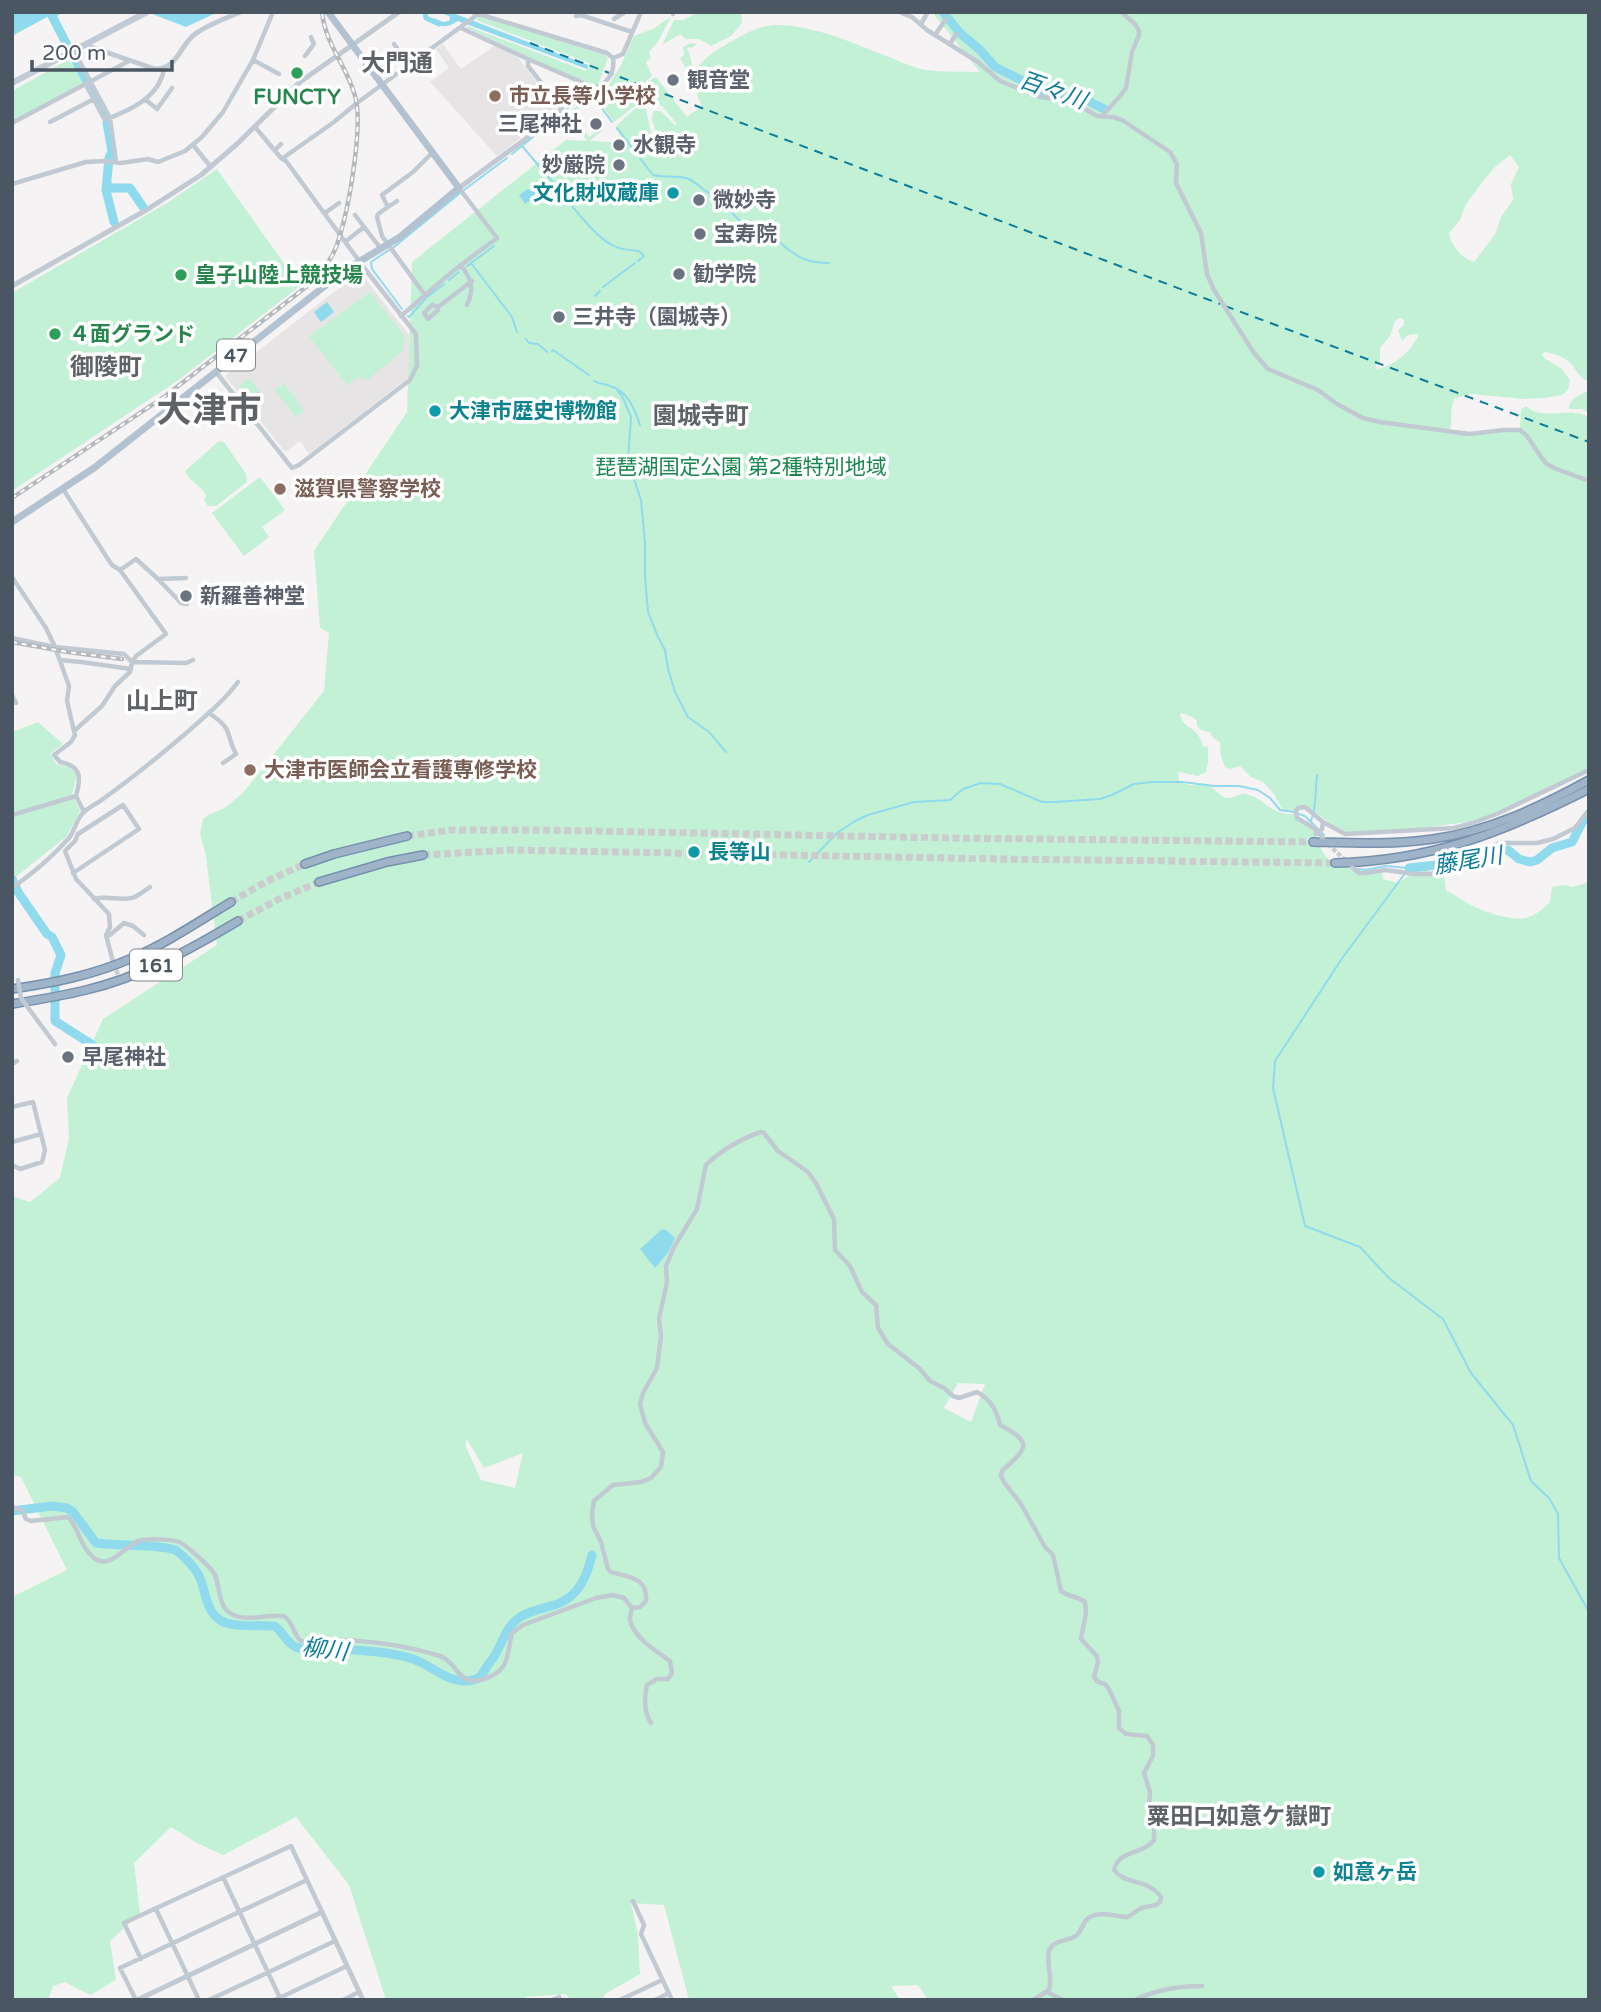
<svg xmlns="http://www.w3.org/2000/svg" width="1601" height="2012" font-family="'Varela Round','Noto Sans JP',sans-serif">
<rect width="100%" height="100%" fill="#f5f3f3"/>
<path fill="#e6e4e5" d="M443,44L461,69L494,46L517,56L557,110L497,156L430,82L449,68L436,49Z
M360,272L409,335V377L309,454L300,441L285,452L225,376Z"/>
<path fill="#c3f1d5" fill-rule="evenodd" d="M699,12H736L741,14L742,23L731,36L711,46L699,39H686L680,34L662,45L674,20H683Z
M932,12H1589V382C1580,378 1578,373 1572,365C1567,357 1554,354 1545,352L1542,354L1544,358L1562,369L1570,380L1568,390L1562,395L1544,398L1524,399L1471,394L1455,398C1449,408 1453,418 1450,430C1471,433 1499,434 1520,428L1521,409L1526,406C1541,422 1576,405 1589,418V768L1536,795L1474,821L1407,830L1347,833L1333,825L1306,806H1298L1295,811L1282,809L1274,794L1263,782L1251,777L1240,766L1229,769L1225,767L1221,756L1220,742L1213,738L1210,732C1202,731 1195,729 1197,720L1188,715L1180,713C1183,732 1197,723 1203,746L1208,747V762L1206,772L1198,776L1180,772H1178L1179,781C1192,789 1198,782 1210,787C1218,790 1220,798 1229,798C1237,798 1240,791 1249,795C1267,801 1271,815 1294,814L1301,822L1313,828C1318,840 1320,855 1334,863C1342,867 1348,865 1355,871L1382,872L1383,879L1399,883L1417,869L1424,867L1434,874H1444L1446,891C1456,894 1462,901 1471,905C1483,912 1513,921 1526,918C1536,915 1543,909 1550,902L1552,887L1563,885L1573,887L1589,882V2000H928L918,1985L891,1986L900,2000H689L664,1905L631,1903L638,1936L640,1974L605,1994L602,2000H570L566,1994L526,1997L524,2000H386L349,1885L296,1817L223,1855L197,1843L171,1827L134,1863L140,1913L110,1941L116,1980L90,1995L65,1982L53,1986L48,2000H12V1597L67,1570L21,1477L12,1475V1196L30,1202L60,1178L69,1138L67,1098L103,1019L217,945L206,856L200,834L203,819L210,814L223,809L243,793L324,691L329,633L320,628L314,551L407,412L412,262L566,140L587,141L568,113L578,105L580,108L573,114L589,137L602,128L603,130L589,141L625,143L616,129L617,125L638,106L642,96C648,110 648,127 654,141L658,138L652,120L653,111H661L675,125L677,124L662,106L652,99L659,94L655,89L648,93L644,91L648,82L656,77L687,117L702,106C690,81 690,69 714,52C728,43 746,32 762,27C797,18 853,43 886,56C897,60 909,66 921,69C939,73 961,71 980,72ZM1510,155L1519,167L1511,184L1513,200L1501,217L1496,233L1474,262C1463,260 1450,244 1449,233L1460,220L1466,204L1481,184L1494,168ZM1401,318L1404,320V325L1398,330L1402,341L1408,335L1417,334L1418,337C1409,352 1396,365 1378,369L1375,367L1380,360V348L1390,336L1395,321ZM958,1383L985,1384L971,1422L944,1408ZM466,1438L484,1468L523,1453L515,1488L481,1480L466,1447Z
M480,16L605,55L608,58L598,85L593,87L467,28V26L586,71L589,63L476,20Z
M669,18L670,19L657,43L649,52L651,58L646,62L652,76L645,82L636,105L614,122L605,110L606,90L621,65L634,36L653,29Z
M691,43L697,44L691,48L689,47L687,48C690,55 695,69 690,75L680,58L684,55L683,47Z
M66,61L71,62L83,82L81,85L12,121V91Z
M217,169L300,286L177,381L12,491V293L167,203Z
M370,292L405,337L403,351L367,380L357,377L347,385L309,336Z
M249,378L261,393L251,401L239,386Z
M284,383L304,411L296,417L275,390Z
M1589,390V413L1582,409H1569C1569,398 1581,395 1589,390Z
M219,441L224,442L246,474L247,482L216,506H208L204,500L206,495C199,484 190,482 185,471Z
M260,477L285,510L262,527L269,537L244,556L212,513Z
M38,722L63,744L50,754L56,764L69,767L77,774L72,794L80,811L66,837L12,880V732Z"/>
<path fill="#90daee" d="M12,12H58L60,14L52,19L49,16L12,36Z
M147,12H218L186,27Z
M438,12H450L588,65L587,69L458,21C448,27 444,28 432,23L434,18L443,22L449,21L450,18L449,16Z
M540,181L547,191L539,196L537,193L533,195V199L525,204L519,195L528,189L530,190Z
M327,302L334,312L321,322L314,312Z
M662,1229L666,1230L675,1238L668,1253L655,1268L640,1249Z"/>
<g fill="none" stroke-linecap="round" stroke-linejoin="round">
<path stroke="#90daee" stroke-width="2" d="M600,90L604,96L603,110L612,122
M583,100L596,91
M567,109L577,102
M617,128L653,175C664,178 679,175 689,179C700,185 707,195 719,198C725,208 735,214 742,224
M523,147L543,171
M512,154L560,115
M548,176C563,194 593,236 612,245C621,250 629,250 639,251L644,256L638,261
M464,190L507,158
M747,229C754,231 758,228 764,229C787,247 797,264 829,263
M394,247L460,193
M389,250L371,262L372,269L402,309
M471,263L512,317L517,332
M467,266L494,246
M449,280L459,272
M603,287L635,263
M595,296L600,291
M408,316L409,317L427,297L444,284
M526,339L529,343L538,344L547,352
M552,351L553,350L589,375
M594,381C601,385 604,383 610,386C628,391 635,410 640,425
M617,390L623,398L631,417L628,461L641,500L645,543V577L648,612L658,637L665,650L668,669L675,692L688,717L709,732L726,752
M1299,814L1305,816L1324,835
M1311,821C1317,805 1315,791 1317,775
M809,862L837,833L855,821L868,815L914,802L950,800L963,789L981,783L1000,784L1042,802H1054L1100,799L1112,795L1134,784L1152,782H1183L1214,786H1239L1258,790L1270,798L1280,810L1294,812
M1409,868L1343,957L1275,1061L1273,1088L1305,1226L1360,1247L1389,1278L1443,1319L1471,1373L1513,1425L1531,1481L1549,1498L1558,1514L1559,1558L1589,1612
M1359,869L1365,870L1386,866L1407,868"/>
<path stroke="#90daee" stroke-width="5" d="M425,12L426,18L439,24"/>
<path stroke="#90daee" stroke-width="9" d="M50,12L67,45
M943,12L960,33L980,50L995,67L1045,92L1079,96L1104,109
M75,59L106,117
M107,123L112,151L109,158L106,190L114,222
M107,186L112,188H130L143,207
M1409,868L1446,864L1454,866L1462,865L1498,851L1508,850L1519,859L1530,862L1537,860L1552,848L1572,842L1583,821L1589,815
M12,879L18,892L47,934L52,937L61,955L55,973V1021L113,1058
M12,1511L52,1506L67,1508L73,1512L96,1543C113,1546 167,1544 177,1551C185,1557 195,1568 199,1576C206,1590 205,1610 220,1620C231,1628 260,1625 274,1626C283,1631 286,1643 296,1647C315,1654 336,1648 355,1650C370,1651 399,1654 413,1659C434,1666 452,1688 476,1679C482,1677 483,1672 486,1668C489,1663 493,1659 495,1655C504,1640 506,1625 522,1616C533,1610 545,1608 557,1604C579,1596 587,1576 592,1555"/>
<path stroke="#0c7c9b" stroke-width="2" stroke-dasharray="9 7" stroke-linecap="butt" d="M530,43L1220,304
M1225,306L1589,442"/>
<path stroke="#caccce" stroke-width="4.5" stroke-dasharray="4.5 2" stroke-linecap="butt" d="M1328,844L1347,862
M112,958L121,984"/>
<path stroke="#caccce" stroke-width="7" stroke-dasharray="7 3.5" stroke-linecap="butt" d="M407,836L451,830H542L949,838L1313,842
M423,855L511,850L1002,859L1335,863
M231,902L267,881L305,864
M238,921L277,900L319,882"/>
<defs>
<path id="trunk" d="M1313,842C1353,843 1393,845 1433,839C1489,831 1540,807 1589,780
M1335,863C1431,861 1504,832 1589,789
M305,864L334,854L407,836
M319,882L387,862L423,855
M12,989C53,983 94,975 132,958C167,943 198,922 231,902
M12,1004C37,1000 62,996 86,990C141,977 191,949 238,921"/>
</defs>
<use href="#trunk" stroke="#7690ad" stroke-width="10"/>
<path stroke="#c1cad2" stroke-width="4.5" d="M472,12L607,53L613,58
M673,12V14
M899,12L912,17L927,30L978,62L1000,81L1040,97L1064,100L1080,106L1097,116L1113,117L1122,120L1170,152L1177,164L1176,183L1201,233L1207,274L1214,290L1254,353L1268,369L1318,390L1337,404L1363,418L1380,422L1469,434L1504,430H1520L1527,436L1541,457L1547,464L1554,468L1589,481
M576,16L581,15L632,32
M614,19L625,12
M921,24L928,12
M461,28L528,59
M935,35L946,19
M394,44L409,66
M950,44L956,34
M74,51L110,118L116,162
M305,56L314,44L311,37
M613,58L623,54L641,12
M253,60L279,74
M86,85L105,120C130,110 159,98 164,69
M146,100L157,109L172,88
M562,109L528,66V59L595,88C608,83 615,72 613,58
M1103,115L1121,95L1126,88L1132,52L1139,35V31L1135,24L1121,12
M50,122L94,99
M12,123L129,61
M193,145L211,167
M275,150L281,144
M283,158L334,122L357,103L481,12
M12,184L86,162L104,161L121,163L148,159L158,162L185,151L202,137L223,112L253,60L273,12
M388,207L397,201
M325,213L339,203
M355,215L381,249
M346,241L364,227
M461,265C471,279 475,288 467,305
M425,295L382,236L377,217L378,214L388,207L382,195L413,172L433,152
M438,307L432,305L424,313L428,319L438,310V307L472,281
M401,316L453,271L497,238L459,188
M216,372L292,468L299,465L410,380L417,366L416,334L365,269L286,161L281,158L255,127
M63,489L106,556L112,565L120,570L166,634L136,656L132,662L130,672L115,686L102,706L74,731L75,735L71,742L54,755L60,762C82,766 81,778 76,796L84,812
M120,570L136,559L158,579L186,578
M12,577L46,628L55,647L69,686L67,701L74,731
M159,580L181,603L187,604
M12,638L55,647L124,654L132,662L186,663L193,660
M60,660L81,662L131,669
M12,695L16,703
M209,713C235,731 224,731 236,754L223,763
M12,815L76,796
M1323,822L1345,834L1454,828L1473,823L1499,813L1589,770
M1322,829L1323,822L1305,807L1298,808L1296,811L1297,818L1314,828L1323,838
M1352,867L1359,873H1365L1385,870L1415,874H1431L1443,871L1452,862L1500,843H1537L1553,839L1575,828L1589,810
M73,873L139,829L123,805L78,834L75,841L65,851L76,879L109,914L110,927L106,935L112,958
M12,888C32,874 53,856 69,838C76,829 76,818 85,811C91,806 98,803 103,799C131,779 158,757 184,735C203,718 223,702 238,682
M94,899C108,895 122,902 135,897C140,894 146,890 150,887
M106,935H110L124,923L133,926L144,935
M26,1005L55,1044
M12,1064L17,1061
M12,1107L33,1102L45,1150L42,1162L20,1169L12,1165
M12,1142L41,1134
M12,1507L22,1510L26,1519L31,1521L68,1517C79,1528 80,1547 94,1558C109,1570 124,1548 136,1542C144,1538 171,1539 179,1542C186,1545 212,1568 215,1575C221,1589 217,1610 236,1616C250,1621 269,1614 284,1616C293,1622 293,1634 301,1641C313,1642 326,1640 339,1640C372,1641 408,1646 440,1656C458,1662 458,1688 484,1679C511,1670 506,1656 512,1633L523,1625L596,1598L613,1595L624,1598L632,1608L640,1607L646,1601C648,1578 630,1577 611,1572L608,1569L601,1542L593,1526L592,1512L594,1501L613,1485L641,1482L651,1478L661,1467L663,1452L645,1423L640,1404L643,1393L657,1368L661,1336L659,1319L667,1282L666,1266L674,1247L697,1209L706,1165C720,1151 742,1138 761,1132L764,1133L778,1151L808,1172L816,1183L834,1219L835,1250L850,1266L862,1292L876,1305L878,1328L888,1344L920,1369L930,1381L944,1388L953,1396L959,1398L977,1392C990,1399 997,1410 1000,1425C1035,1443 1026,1449 1002,1471L1001,1476L1004,1482L1021,1504L1045,1547L1053,1555L1061,1591C1068,1597 1078,1596 1085,1602L1086,1613L1081,1639L1097,1656L1098,1662L1094,1677L1098,1682L1105,1684L1109,1689L1119,1711V1728L1126,1734L1147,1736L1153,1745V1756L1144,1773L1150,1792L1149,1809L1154,1825V1840C1143,1855 1119,1849 1114,1870C1126,1886 1146,1877 1161,1897L1160,1902L1156,1905L1141,1908L1128,1917C1117,1917 1106,1912 1095,1915C1083,1918 1084,1927 1077,1935C1069,1942 1053,1939 1049,1951C1046,1964 1053,1978 1049,1990L1033,2000
M632,1608C631,1612 630,1616 630,1620C633,1637 657,1652 670,1661L672,1673L668,1679H657L647,1685C644,1697 644,1713 651,1723
M223,1877L281,2000
M633,1901L644,1925L641,1934L672,2000
M156,1909L199,2000
M141,1959L124,1923L291,1846L322,1912
M1047,1992L1063,2000
M136,2000L120,1968L307,1880
M209,2000L335,1941
M275,2000L347,1966
M343,2000L359,1992
M552,2000L559,1997
M620,2000L662,1980
M655,2000L669,1993
M1135,2000C1155,1990 1180,1986 1202,1986"/>
<path stroke="#c1cad2" stroke-width="5" d="M85,45L155,69C178,69 179,46 195,34C206,26 228,17 241,12
M459,188L531,135L562,109
M12,286L148,209L201,175L237,144L300,82L399,12
M137,2000L322,1912L363,2000"/>
<path stroke="#c1cbd6" stroke-width="6" d="M12,83L147,12"/>
<path stroke="#b3c2d1" stroke-width="7" d="M12,522L94,468L321,289L352,266L400,237L459,188L328,12"/>
<use href="#trunk" stroke="#9fb4c9" stroke-width="7"/>
<defs>
<path id="rail" d="M12,498L164,397L306,287C316,278 326,267 333,254C347,227 364,125 355,96C347,66 325,44 322,12
M12,642L68,652L122,659"/>
</defs>
<use href="#rail" stroke="#b5b8bd" stroke-width="4.5"/>
<use href="#rail" stroke="#fff" stroke-width="2" stroke-dasharray="5" stroke-linecap="butt"/>
<path stroke="#c1cad2" stroke-width="4.5" d="M1316,834L1322,829
M18,980L21,998L26,1005"/>
</g>
<g fill="#2e9e5b" stroke="#fff" stroke-width="2.5">
<circle cx="297" cy="73" r="7"/>
<circle cx="181" cy="275" r="7"/>
<circle cx="55" cy="334" r="7"/>
</g>
<g fill="#6b7280" stroke="#fff" stroke-width="2.5">
<circle cx="673" cy="80" r="7"/>
<circle cx="596" cy="124" r="7"/>
<circle cx="619" cy="145" r="7"/>
<circle cx="619" cy="165" r="7"/>
<circle cx="699" cy="200" r="7"/>
<circle cx="700" cy="234" r="7"/>
<circle cx="679" cy="274" r="7"/>
<circle cx="559" cy="317" r="7"/>
<circle cx="186" cy="596" r="7"/>
<circle cx="68" cy="1057" r="7"/>
</g>
<g fill="#8d6e63" stroke="#fff" stroke-width="2.5">
<circle cx="495" cy="96" r="7"/>
<circle cx="280" cy="489" r="7"/>
<circle cx="250" cy="770" r="7"/>
</g>
<g fill="#0f9aa8" stroke="#fff" stroke-width="2.5">
<circle cx="673" cy="193" r="7"/>
<circle cx="435" cy="411" r="7"/>
<circle cx="694" cy="852" r="7"/>
<circle cx="1319" cy="1872" r="7"/>
</g>
<g text-anchor="middle" stroke-width="7" stroke-linejoin="round" paint-order="stroke">
<g fill="#fff" stroke="#808990" stroke-width="2">
<rect x="217" y="339.5" width="38" height="31" rx="5"/>
<rect x="130" y="949.5" width="52" height="31" rx="5"/>
</g>
<g font-size="19" font-weight="bold" fill="#4a5661">
<text x="236" y="362">47</text>
<text x="156" y="972">161</text>
</g>
<g font-size="21" font-weight="bold" fill="#5b616d" stroke="#fff" text-anchor="start">
<text x="687" y="87">観音堂</text>
<text x="582" y="131" text-anchor="end">三尾神社</text>
<text x="633" y="152">水観寺</text>
<text x="605" y="172" text-anchor="end">妙厳院</text>
<text x="713" y="207">微妙寺</text>
<text x="714" y="241">宝寿院</text>
<text x="693" y="281">勧学院</text>
<text x="573" y="324">三井寺（園城寺）</text>
<text x="200" y="603">新羅善神堂</text>
<text x="82" y="1064">早尾神社</text>
</g>
<g font-size="21" font-weight="bold" fill="#785e54" stroke="#fff" text-anchor="start">
<text x="509" y="103">市立長等小学校</text>
<text x="294" y="496">滋賀県警察学校</text>
<text x="264" y="777">大津市医師会立看護専修学校</text>
</g>
<g font-size="21" font-weight="bold" fill="#27864d" stroke="#fff" text-anchor="start">
<text x="297" y="104" text-anchor="middle">FUNCTY</text>
<text x="195" y="282">皇子山陸上競技場</text>
<text x="69" y="341">４面グランド</text>
</g>
<g font-size="21" font-weight="bold" fill="#0d838f" stroke="#fff" text-anchor="start">
<text x="659" y="200" text-anchor="end">文化財収蔵庫</text>
<text x="449" y="418">大津市歴史博物館</text>
<text x="708" y="859">長等山</text>
<text x="1333" y="1879">如意ヶ岳</text>
</g>
<g font-size="21" fill="#17864f" stroke="#fff">
<text x="741" y="474">琵琶湖国定公園 第2種特別地域</text>
</g>
<g font-size="23" font-style="italic" fill="#0c7c9b" stroke="#fff">
<text transform="translate(1053 90) rotate(19)" y="8">百々川</text>
<text transform="translate(1468 860) rotate(-9)" y="8">藤尾川</text>
<text transform="translate(325 1649) rotate(7)" y="8">柳川</text>
</g>
<g font-size="23" font-weight="bold" fill="#5f6368" stroke="#fff">
<text x="1239" y="1824">粟田口如意ケ嶽町</text>
</g>
<g font-size="24" font-weight="bold" fill="#5f6368" stroke="#fff">
<text x="397" y="71">大門通</text>
<text x="106" y="375">御陵町</text>
<text x="701" y="424">園城寺町</text>
<text x="162" y="709">山上町</text>
</g>
<g font-size="35" font-weight="bold" fill="#5f6368" stroke="#fff">
<text x="209" y="422">大津市</text>
</g>
</g>
<rect width="1601" height="2012" fill="none" stroke="#4a5661" stroke-width="28"/>
<path d="M32 60v10h140v-10" fill="none" stroke="#4a5661" stroke-width="3.5"/>
<text x="42" y="60" font-size="21" fill="#4a5661" stroke="#ffffff" stroke-width="5" paint-order="stroke">200 m</text>
</svg>
